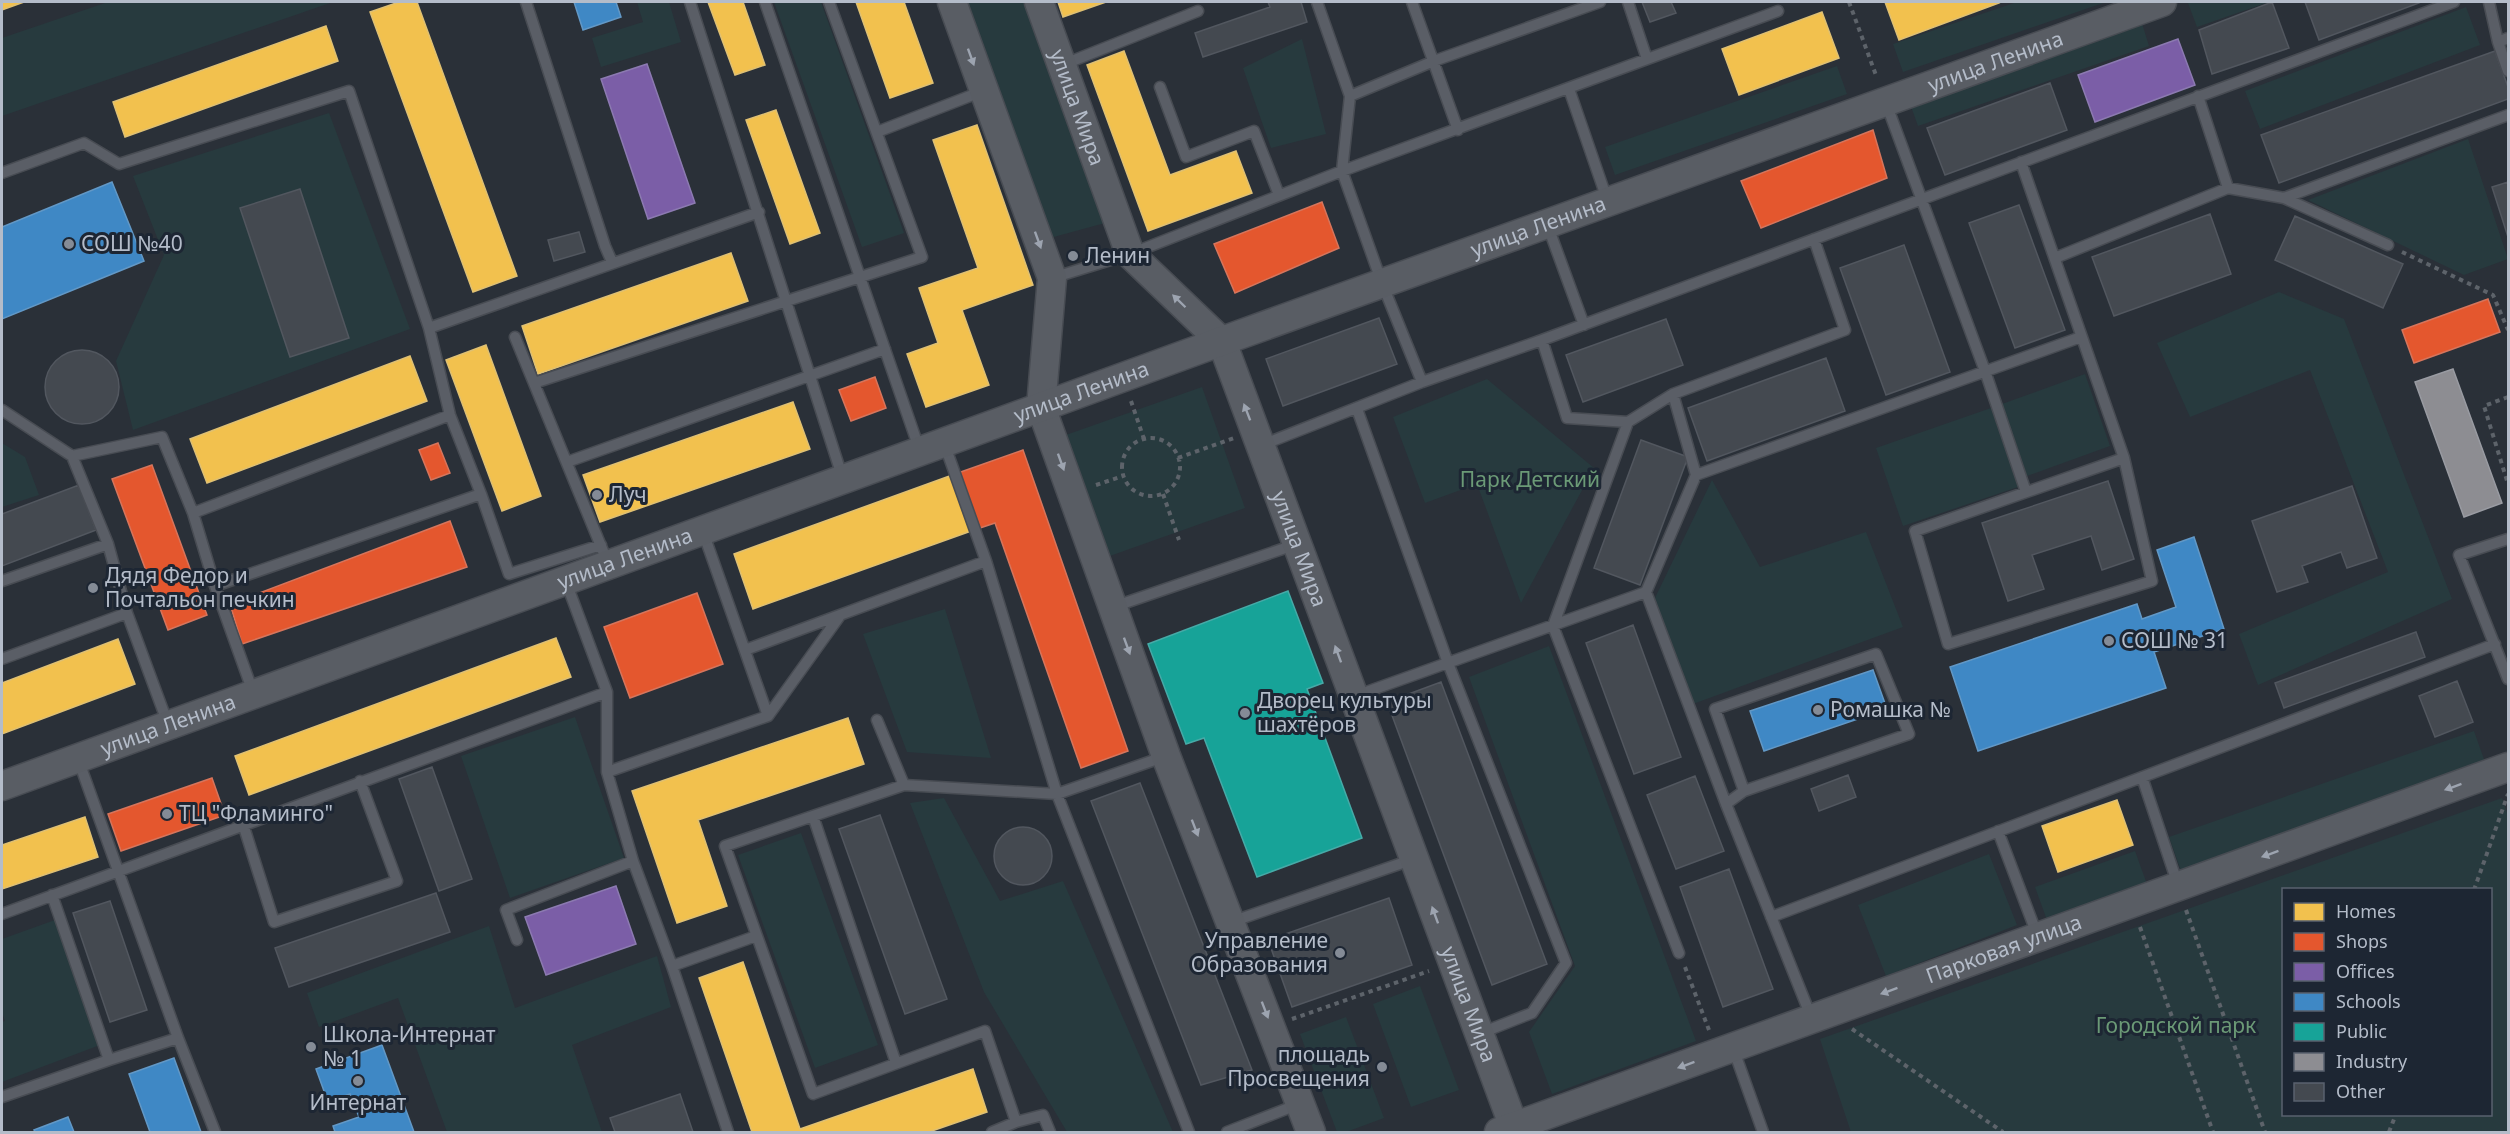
<svg xmlns="http://www.w3.org/2000/svg" width="2510" height="1134" font-family="'Noto Sans',sans-serif">
<rect width="100%" height="100%" fill="#2a3038"/>
<path fill="#273a3e" fill-rule="evenodd" d="M108,2H329L330,3L2,116V38Z
M637,2H669L681,42L601,67L592,38L643,22Z
M774,2H821L904,233L862,247Z
M966,2H1026L1105,223L1050,238Z
M2017,2H2106L1903,72L1893,44Z
M2192,2H2269L2197,27L2188,3Z
M2466,7L2480,45L2260,129L2245,91Z
M2140,17L2149,46L1918,126L1908,98Z
M1302,39L1326,134L1271,148L1243,68Z
M1837,66L1847,94L1615,175L1605,147Z
M329,113L410,329L133,430L116,361L164,255L133,176Z
M2468,139L2508,259L2464,275L2308,200Z
M2279,292L2344,319L2452,599L2258,685L2239,634L2388,572L2310,370L2190,417L2157,343Z
M2085,374L2110,446L2027,476L2002,404Z
M1487,379L1594,468L1521,603L1477,484L1425,503L1393,417Z
M1202,387L1245,508L1107,557L1063,436Z
M1991,408L2018,487L1903,526L1876,448Z
M2,443L25,457L39,495L2,507Z
M1712,480L1760,567L1866,532L1903,627L1693,704L1655,598Z
M945,609L991,758L907,752L863,634Z
M1549,646L1696,1041L1552,1094L1529,1032L1575,966L1469,677Z
M575,717L624,858L510,898L461,756Z
M2474,731L2486,765L2181,871L2169,837Z
M944,798L1000,901L1063,881L1173,1132H1067L984,992L910,803Z
M2502,798L2508,816V1132H1851L1820,1039ZM2284,890H2490V1114H2284Z
M801,833L878,1045L815,1068L738,855Z
M2135,851L2148,887L2048,923L2035,887Z
M1989,854L2017,925L1886,976L1858,905Z
M55,920L100,1045L2,1082V1022L5,1021L2,1012V939Z
M489,926L515,1008L657,956L671,1007L572,1045L602,1132H447L398,998L319,1027L307,993Z
M1420,986L1459,1090L1411,1107L1373,1004Z
M1346,1017L1384,1118L1346,1132H1337L1300,1034Z"/>
<path fill="#f2c14e" stroke="#dfc073" stroke-width="1.5" d="M2,2H24L2,10Z
M399,2H417L517,276L473,292L370,12Z
M708,2H743L765,65L735,75Z
M856,2H904L933,83L890,98Z
M1058,2H1106L1063,17Z
M1885,2H1998L1999,3L1899,40Z
M1822,12L1839,58L1739,95L1722,49Z
M326,26L338,61L125,137L113,102Z
M1124,51L1170,175L1236,151L1252,193L1148,231L1087,65Z
M776,110L820,233L790,244L746,120Z
M977,125L1033,285L962,310L989,385L926,407L907,354L938,343L919,288L978,268L933,140Z
M731,253L748,301L538,374L522,326Z
M486,345L541,496L502,511L446,360Z
M410,356L427,401L207,483L190,439Z
M793,402L810,449L600,522L583,475Z
M955,474L974,530L753,609L734,554Z
M556,638L571,677L249,795L235,756Z
M118,639L135,684L2,734V683Z
M848,718L864,764L698,820L727,906L677,923L632,791Z
M2117,800L2133,845L2058,872L2042,826Z
M85,817L98,857L2,889V845Z
M743,962L800,1129L973,1069L987,1112L929,1132H752L699,978Z"/>
<path fill="#e4572e" stroke="#d6755c" stroke-width="1.5" d="M1873,130L1887,178L1761,228L1741,181Z
M1322,202L1339,248L1235,293L1214,244Z
M2488,299L2500,332L2414,363L2402,330Z
M875,377L886,408L851,421L839,390Z
M438,443L450,473L431,480L419,450Z
M1023,450L1128,751L1081,768L995,523L974,530L955,474Z
M152,465L207,615L168,630L112,479Z
M450,521L467,567L242,644L230,604Z
M697,593L723,664L630,698L604,627Z
M212,778L225,815L121,851L108,814Z"/>
<path fill="#7b5ea7" stroke="#8c7ab1" stroke-width="1.5" d="M2178,39L2195,85L2095,122L2078,75Z
M647,64L695,203L648,219L601,79Z
M616,886L636,944L546,975L525,917Z"/>
<path fill="#3f88c5" stroke="#6298c6" stroke-width="1.5" d="M574,2H616L621,17L583,30Z
M112,182L144,261L2,319V227Z
M2194,537L2224,629L2154,652L2166,688L1978,751L1950,667L2137,604L2142,619L2176,607L2157,550Z
M1873,670L1887,709L1764,751L1750,711Z
M382,1045L414,1132H335L333,1126L359,1117L350,1094L328,1102L316,1069Z
M174,1058L201,1132H150L129,1074Z
M68,1117L74,1132H35L34,1130Z"/>
<path fill="#17a398" stroke="#46aaa7" stroke-width="1.5" d="M1288,591L1323,683L1307,689L1362,838L1257,877L1204,738L1186,744L1148,644Z"/>
<path fill="#8d8d92" stroke="#999ba2" stroke-width="1.5" d="M2453,369L2502,503L2464,517L2415,382Z"/>
<path fill="#444950" stroke="#52575f" stroke-width="1.5" d="M1268,2H1301L1307,22L1203,57L1195,33L1270,7Z
M1642,2H1671L1676,13L1650,22Z
M2272,2L2289,48L2212,74L2199,30Z
M2305,2H2418L2419,3L2319,40Z
M2495,51L2508,87V99L2279,183L2261,135Z
M2050,83L2067,130L1945,175L1927,128Z
M2508,182V237L2492,187Z
M300,189L349,338L290,357L240,208Z
M2019,205L2065,330L2015,348L1969,223Z
M2210,214L2231,274L2114,316L2092,257Z
M2295,216L2403,264L2383,308L2275,260Z
M579,232L585,252L554,261L548,240Z
M1904,245L1950,372L1886,395L1840,268Z
M1379,318L1397,364L1283,406L1266,359Z
M1666,319L1683,365L1583,402L1566,355Z
M45 387a37 37 0 1 1 74 0a37 37 0 1 1-74 0Z
M1826,358L1845,411L1707,461L1688,408Z
M1641,440L1688,457L1640,585L1594,568Z
M2108,481L2134,559L2102,570L2091,536L2032,555L2044,589L2008,601L1982,523Z
M79,485L96,530L2,566V514Z
M2352,486L2377,558L2347,568L2341,552L2302,566L2308,582L2277,592L2252,521Z
M1633,625L1681,757L1634,774L1586,643Z
M2416,632L2425,657L2284,708L2275,683Z
M2457,681L2473,722L2435,737L2419,696Z
M1441,682L1547,964L1492,985L1387,702Z
M432,767L472,879L439,891L399,779Z
M1848,775L1856,797L1819,811L1811,789Z
M1695,776L1724,851L1676,869L1647,795Z
M1140,783L1252,1070L1201,1085L1091,801Z
M880,815L947,999L905,1014L839,829Z
M994 856a29 29 0 1 1 58 0a29 29 0 1 1-58 0Z
M1729,869L1773,989L1723,1007L1680,887Z
M436,893L450,932L289,987L275,948Z
M1389,898L1412,965L1292,1007L1268,940Z
M110,901L147,1010L110,1022L73,913Z
M680,1094L693,1132H615L610,1118Z"/>
<g fill="none" stroke-linecap="round" stroke-linejoin="round">
<defs>
<path id="lane" d="M526,2L605,246L612,262
M690,2L843,479
M765,2L920,451
M1317,2L1350,96L1342,171L1382,283L1422,382
M1412,2L1458,130
M1628,2L1647,59
M2489,2L2498,42L2508,38
M2498,42L2508,71
M1062,65L1198,11
M1160,87L1186,157L1254,131L1279,195
M1569,89L1608,202
M1350,96L1434,61L1600,2
M2198,96L2228,188L2284,198L2508,115
M1886,103L1985,371L2026,492
M877,132L983,91
M2021,162L2124,458L2152,581L1948,644L1915,531L2124,458
M2,173L84,143L119,164L349,91L429,328L450,415L481,494
M2284,198L2388,245
M1547,224L1584,325
M2055,258L2228,188
M1052,278L1130,254L1342,171L1778,11
M429,328L759,212
M515,337L603,551
M1542,340L1567,418L1628,422
M534,383L922,257L829,2
M1673,394L1628,422L1553,626L1679,953
M1357,409L1448,663L1566,963L1532,1013L1481,1033
M2,410L72,456L108,544L127,613L168,724
M944,443L986,561
M1262,445L1422,382L1542,340L2454,2
M72,456L162,437L193,513L215,586L253,692
M567,462L885,349
M1696,475L2081,337
M193,513L450,415
M703,532L768,716
M2508,539L2459,555L2508,679
M2,581L108,544
M566,582L607,692V772L633,861
M215,586L481,494L509,574L601,545
M1113,607L1297,544
M745,650L986,561L1057,794L1189,1132
M2,659L127,613
M1355,696L1646,592
M877,720L904,785L725,846L813,1094L985,1031L1016,1122
M78,759L178,1038L215,1132
M607,772L768,716L839,617
M2142,777L2178,885
M904,785L1057,794L1166,756
M1726,804L1744,791L1909,734L1876,654L1715,709L1744,791
M813,816L896,1063
M243,824L274,922L397,881L360,781
M1998,831L2038,937
M52,895L109,1060L178,1038
M2,914L607,692
M1771,917L2495,644
M1231,922L1414,859
M517,940L506,910L633,861L672,966
M1812,1019L1726,804L1646,592L1696,475L1673,394L1845,330L1814,239
M1733,1048L1763,1132
M2,1097L109,1060
M728,1132L672,966L756,936
M992,1132L1016,1122L1043,1115L1050,1132
M1227,1132L1299,1104"/>
<g id="secondary">
<path d="M952,2L1052,278L1041,407L1166,756L1311,1132"/>
<path id="s1" d="M1039,2L1130,254L1222,342L1514,1127"/>
<path id="s2" d="M2,786L1236,336L2162,2"/>
<path id="s3" d="M1499,1132L2508,767"/>
</g>
</defs>
<use href="#lane" stroke="#484c53" stroke-width="13"/>
<use href="#secondary" stroke="#484c53" stroke-width="31"/>
<path stroke="#5d636a" stroke-width="4" stroke-dasharray="4.5 4.5" stroke-linecap="butt" d="M1849,2L1877,78
M2402,252L2493,295L2508,330
M2508,397L2484,406L2508,484
M1131,401L1144,439
M1122 467a29 29 0 1 1 58 0a29 29 0 1 1-58 0Z
M1178,458L1234,438
M1096,485L1123,476
M1163,494L1179,540
M2474,890L2508,794
M2186,910L2265,1132
M2140,927L2213,1132
M1685,967L1709,1030
M1292,1019L1429,971
M1852,1029L2003,1132
M2389,1132L2396,1114"/>
<use href="#lane" stroke="#5a5e66" stroke-width="10"/>
<use href="#secondary" stroke="#595d64" stroke-width="28"/>
</g>
<defs><path id="oneway-solid" d="M-6-.8H1V-3.2L6.5 0L1 3.2V.8H-6Z" transform="scale(1.5)"/></defs>
<g fill="#9da4b0">
<use href="#oneway-solid" transform="translate(971 57) rotate(70)"/>
<use href="#oneway-solid" transform="translate(1038 240) rotate(70)"/>
<use href="#oneway-solid" transform="translate(1179 301) rotate(-136)"/>
<use href="#oneway-solid" transform="translate(1247 412) rotate(-111)"/>
<use href="#oneway-solid" transform="translate(1061 462) rotate(70)"/>
<use href="#oneway-solid" transform="translate(1127 646) rotate(70)"/>
<use href="#oneway-solid" transform="translate(1338 654) rotate(-110)"/>
<use href="#oneway-solid" transform="translate(2453 787) rotate(160)"/>
<use href="#oneway-solid" transform="translate(1195 828) rotate(69)"/>
<use href="#oneway-solid" transform="translate(2270 854) rotate(160)"/>
<use href="#oneway-solid" transform="translate(1435 915) rotate(-110)"/>
<use href="#oneway-solid" transform="translate(1889 991) rotate(160)"/>
<use href="#oneway-solid" transform="translate(1265 1010) rotate(69)"/>
<use href="#oneway-solid" transform="translate(1686 1065) rotate(160)"/>
</g>
<g fill="#848b96" stroke="#1d2633" stroke-width="2">
<circle cx="69" cy="244" r="6"/>
<circle cx="1073" cy="256" r="6"/>
<circle cx="597" cy="495" r="6"/>
<circle cx="93" cy="588" r="6"/>
<circle cx="2109" cy="641" r="6"/>
<circle cx="1818" cy="710" r="6"/>
<circle cx="1245" cy="713" r="6"/>
<circle cx="167" cy="814" r="6"/>
<circle cx="1340" cy="953" r="6"/>
<circle cx="311" cy="1047" r="6"/>
<circle cx="1382" cy="1067" r="6"/>
<circle cx="358" cy="1081" r="6"/>
</g>
<g text-anchor="middle" stroke-width="6" stroke-linejoin="round" paint-order="stroke">
<g font-size="21" fill="#b4bcc9" stroke="#1d2633">
<text dy="7" stroke="none"><textPath href="#s2" startOffset="2121">улица Ленина</textPath></text>
<text dy="7" stroke="none"><textPath href="#s1" startOffset="112">улица Мира</textPath></text>
<text dy="7" stroke="none"><textPath href="#s2" startOffset="1635">улица Ленина</textPath></text>
<text dy="7" stroke="none"><textPath href="#s2" startOffset="1149">улица Ленина</textPath></text>
<text dy="7" stroke="none"><textPath href="#s1" startOffset="616">улица Мира</textPath></text>
<text dy="7" stroke="none"><textPath href="#s2" startOffset="663">улица Ленина</textPath></text>
<text dy="7" stroke="none"><textPath href="#s2" startOffset="177">улица Ленина</textPath></text>
<text dy="7" stroke="none"><textPath href="#s3" startOffset="537">Парковая улица</textPath></text>
<text dy="7" stroke="none"><textPath href="#s1" startOffset="1102">улица Мира</textPath></text>
</g>
<g font-size="21" fill="#b4bcc9" stroke="#1d2633" text-anchor="start">
<text x="81" y="251">СОШ №40</text>
<text x="1085" y="263">Ленин</text>
<text x="609" y="502">Луч</text>
<text x="105" y="583">Дядя Федор и<tspan x="105" dy="24">Почтальон печкин</tspan></text>
<text x="2121" y="648">СОШ № 31</text>
<text x="1257" y="708">Дворец культуры<tspan x="1257" dy="24">шахтёров</tspan></text>
<text x="1830" y="717">Ромашка №</text>
<text x="179" y="821">ТЦ "Фламинго"</text>
<text x="1328" y="948" text-anchor="end">Управление<tspan x="1328" dy="24">Образования</tspan></text>
<text x="323" y="1042">Школа-Интернат<tspan x="323" dy="24">№ 1</tspan></text>
<text x="1370" y="1062" text-anchor="end">площадь<tspan x="1370" dy="24">Просвещения</tspan></text>
<text x="358" y="1110" text-anchor="middle">Интернат</text>
</g>
<g font-size="21" fill="#6b9a76" stroke="#1d2633">
<text x="1530" y="487">Парк Детский</text>
<text x="2176" y="1033">Городской парк</text>
</g>
</g>
<rect width="2510" height="1134" fill="none" stroke="#b4bcc9" stroke-width="6"/>
<rect x="2282" y="888" width="210" height="228" fill="#1d2633" stroke="#59626f" stroke-width="1.5"/>
<rect x="2294" y="903" width="30" height="18" fill="#f2c14e" stroke="#59626f" stroke-width="1.5"/>
<text x="2336" y="918" font-size="18" fill="#b4bcc9">Homes</text>
<rect x="2294" y="933" width="30" height="18" fill="#e4572e" stroke="#59626f" stroke-width="1.5"/>
<text x="2336" y="948" font-size="18" fill="#b4bcc9">Shops</text>
<rect x="2294" y="963" width="30" height="18" fill="#7b5ea7" stroke="#59626f" stroke-width="1.5"/>
<text x="2336" y="978" font-size="18" fill="#b4bcc9">Offices</text>
<rect x="2294" y="993" width="30" height="18" fill="#3f88c5" stroke="#59626f" stroke-width="1.5"/>
<text x="2336" y="1008" font-size="18" fill="#b4bcc9">Schools</text>
<rect x="2294" y="1023" width="30" height="18" fill="#17a398" stroke="#59626f" stroke-width="1.5"/>
<text x="2336" y="1038" font-size="18" fill="#b4bcc9">Public</text>
<rect x="2294" y="1053" width="30" height="18" fill="#8d8d92" stroke="#59626f" stroke-width="1.5"/>
<text x="2336" y="1068" font-size="18" fill="#b4bcc9">Industry</text>
<rect x="2294" y="1083" width="30" height="18" fill="#444950" stroke="#59626f" stroke-width="1.5"/>
<text x="2336" y="1098" font-size="18" fill="#b4bcc9">Other</text>
</svg>
